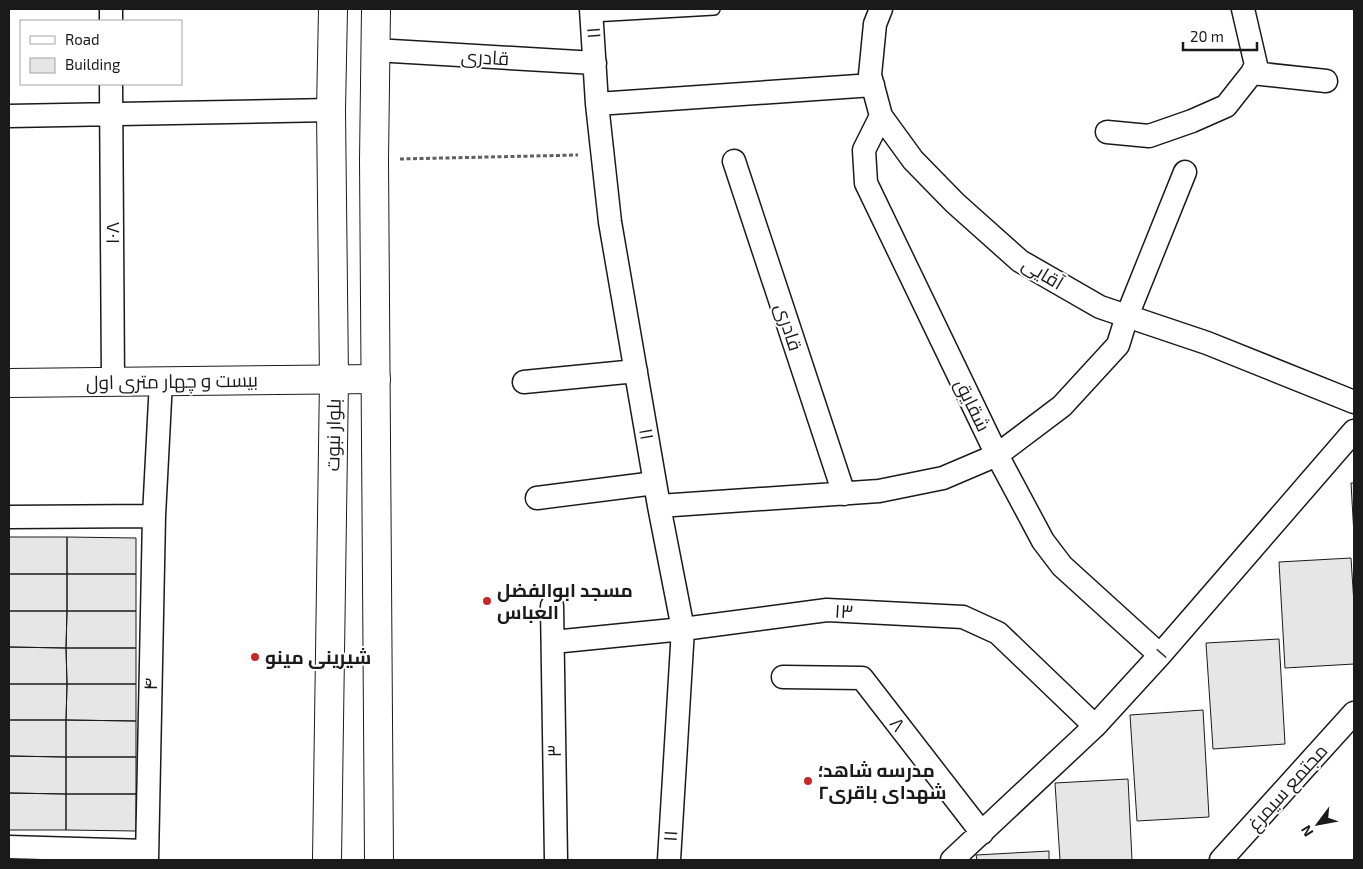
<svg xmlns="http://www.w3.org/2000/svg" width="1363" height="869" font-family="'Exo 2',Cairo,sans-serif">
<rect width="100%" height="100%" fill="#fff"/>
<path fill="#e6e6e6" stroke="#1a1a1a" d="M1351,483H1354V535Z
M9,537H67V574H9Z
M67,537L136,538V574H67Z
M1351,558L1354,604V664L1285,668L1279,562Z
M9,574H67V611H9Z
M67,574H136V611H67Z
M9,611H67L66,648L9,647Z
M67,611H136V648H66Z
M1279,639L1285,744L1213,749L1206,643Z
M9,647L66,648L67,684H9Z
M66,648H136V684H67Z
M9,684H67L66,720H9Z
M67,684H136V721L66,720Z
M1203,710L1209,817L1137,821L1130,715Z
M9,720H66V757L9,756Z
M66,720L136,721V757H66Z
M9,756L66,757V794L9,793Z
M66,757H136V794H66Z
M1128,779L1132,860H1060L1055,783Z
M9,793L66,794V830H9Z
M66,794H136V831L66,830Z
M1049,851V860H977L976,855Z"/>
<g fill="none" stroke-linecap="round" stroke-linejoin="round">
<defs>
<path id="service" d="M592,16L714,9"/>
<path id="minor" d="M111,9V21
M591,9L597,104L610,222L659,506L683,629L669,860
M881,9L875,24L870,75L881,116L913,160L955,203L1020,261L1100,307L1207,343L1354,402
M375,50L595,63
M1252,73L1326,81
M111,84L113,382
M597,104L873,85
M9,116L331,110
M881,116L864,150L866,183L997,455L1043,541L1062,566L1160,655
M1107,132L1149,136L1192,121L1226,106L1252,73L1256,65L1243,9
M734,161L844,494
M524,382L636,371
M537,498L655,483
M659,506L879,491L943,478L997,455L1062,406L1118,345L1127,316L1185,172
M9,517L154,516
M552,606L556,860
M553,642L683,629L827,610L963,617L998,633L1095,726
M783,677L862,678L982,833
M9,847L147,851
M147,860L154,516L161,381
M952,860L1095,726L1160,655L1354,431
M1221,860L1354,713"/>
<path id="tertiary" d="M9,383L376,379"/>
<path id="secondary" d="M376,9L374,160L379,860
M327,860L334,379L331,110L333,9"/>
</defs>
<use href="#service" stroke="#1a1a1a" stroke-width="14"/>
<use href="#minor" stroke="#1a1a1a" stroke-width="25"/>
<use href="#tertiary" stroke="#1a1a1a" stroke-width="30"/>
<use href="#secondary" stroke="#1a1a1a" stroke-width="30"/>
<path stroke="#5f5f5f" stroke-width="3" stroke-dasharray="4 2.5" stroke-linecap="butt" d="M400,159L578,155"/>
<use href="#service" stroke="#fff" stroke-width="11"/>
<use href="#minor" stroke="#fff" stroke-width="22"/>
<use href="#tertiary" stroke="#fff" stroke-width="28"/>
<use href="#secondary" stroke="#fff" stroke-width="28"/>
</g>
<g fill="#c62828" stroke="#fff" stroke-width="2">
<circle cx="487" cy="601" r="5"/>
<circle cx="255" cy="657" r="5"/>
<circle cx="808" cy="781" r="5"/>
</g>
<g text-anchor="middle" stroke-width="4" stroke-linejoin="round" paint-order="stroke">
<g font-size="19" fill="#1a1a1a" stroke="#fff">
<text transform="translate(593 33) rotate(-94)" y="7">۱۱</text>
<text transform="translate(485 57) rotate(3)" y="7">قادری</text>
<text transform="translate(112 233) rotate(-90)" y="7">۱۰۸</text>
<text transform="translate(1043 273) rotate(31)" y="7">آقایی</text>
<text transform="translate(789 327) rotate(72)" y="7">قادری</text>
<text transform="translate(172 381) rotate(-1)" y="7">بیست و چهار متری اول</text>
<text transform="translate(973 405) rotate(64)" y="7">شقایق</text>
<text transform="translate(647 434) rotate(80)" y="7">۱۱</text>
<text transform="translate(333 435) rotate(-89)" y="7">بلوار نبوت</text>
<text transform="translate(844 611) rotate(3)" y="7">۱۳</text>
<text transform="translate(1161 653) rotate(-49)" y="7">۱</text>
<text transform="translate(150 684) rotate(-89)" y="7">۴</text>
<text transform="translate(898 724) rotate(52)" y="7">۸</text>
<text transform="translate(554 751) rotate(-91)" y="7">۳</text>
<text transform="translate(1287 787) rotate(-48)" y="7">مجتمع سیمرغ</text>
<text transform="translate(670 836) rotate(-86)" y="7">۱۱</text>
</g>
<g font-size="19" font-weight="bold" fill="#1a1a1a" stroke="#fff" text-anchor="start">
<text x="497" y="597">مسجد ابوالفضل<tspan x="497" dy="22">العباس</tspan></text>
<text x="265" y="664">شیرینی مینو</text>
<text x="818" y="777">مدرسه شاهد؛<tspan x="818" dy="22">شهدای باقری۲</tspan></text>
</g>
</g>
<rect width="1363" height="869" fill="none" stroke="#1a1a1a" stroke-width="20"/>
<rect x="20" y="20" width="162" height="65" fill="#ffffff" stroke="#a3a3a3"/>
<rect x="30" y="36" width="25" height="8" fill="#ffffff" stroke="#a3a3a3"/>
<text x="65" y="45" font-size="15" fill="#1a1a1a">Road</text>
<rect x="30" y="58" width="25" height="15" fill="#e6e6e6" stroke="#a3a3a3"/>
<text x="65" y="70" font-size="15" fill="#1a1a1a">Building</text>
<g transform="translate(1318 824) rotate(238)" stroke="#ffffff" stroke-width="4" paint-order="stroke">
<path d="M0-4L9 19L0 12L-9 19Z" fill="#1a1a1a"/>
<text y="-8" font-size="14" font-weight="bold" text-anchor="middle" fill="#1a1a1a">N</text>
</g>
<path d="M1183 42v8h74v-8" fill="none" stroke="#1a1a1a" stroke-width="2.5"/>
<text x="1190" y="42" font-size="15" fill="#1a1a1a" stroke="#ffffff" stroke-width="4" paint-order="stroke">20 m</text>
</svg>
